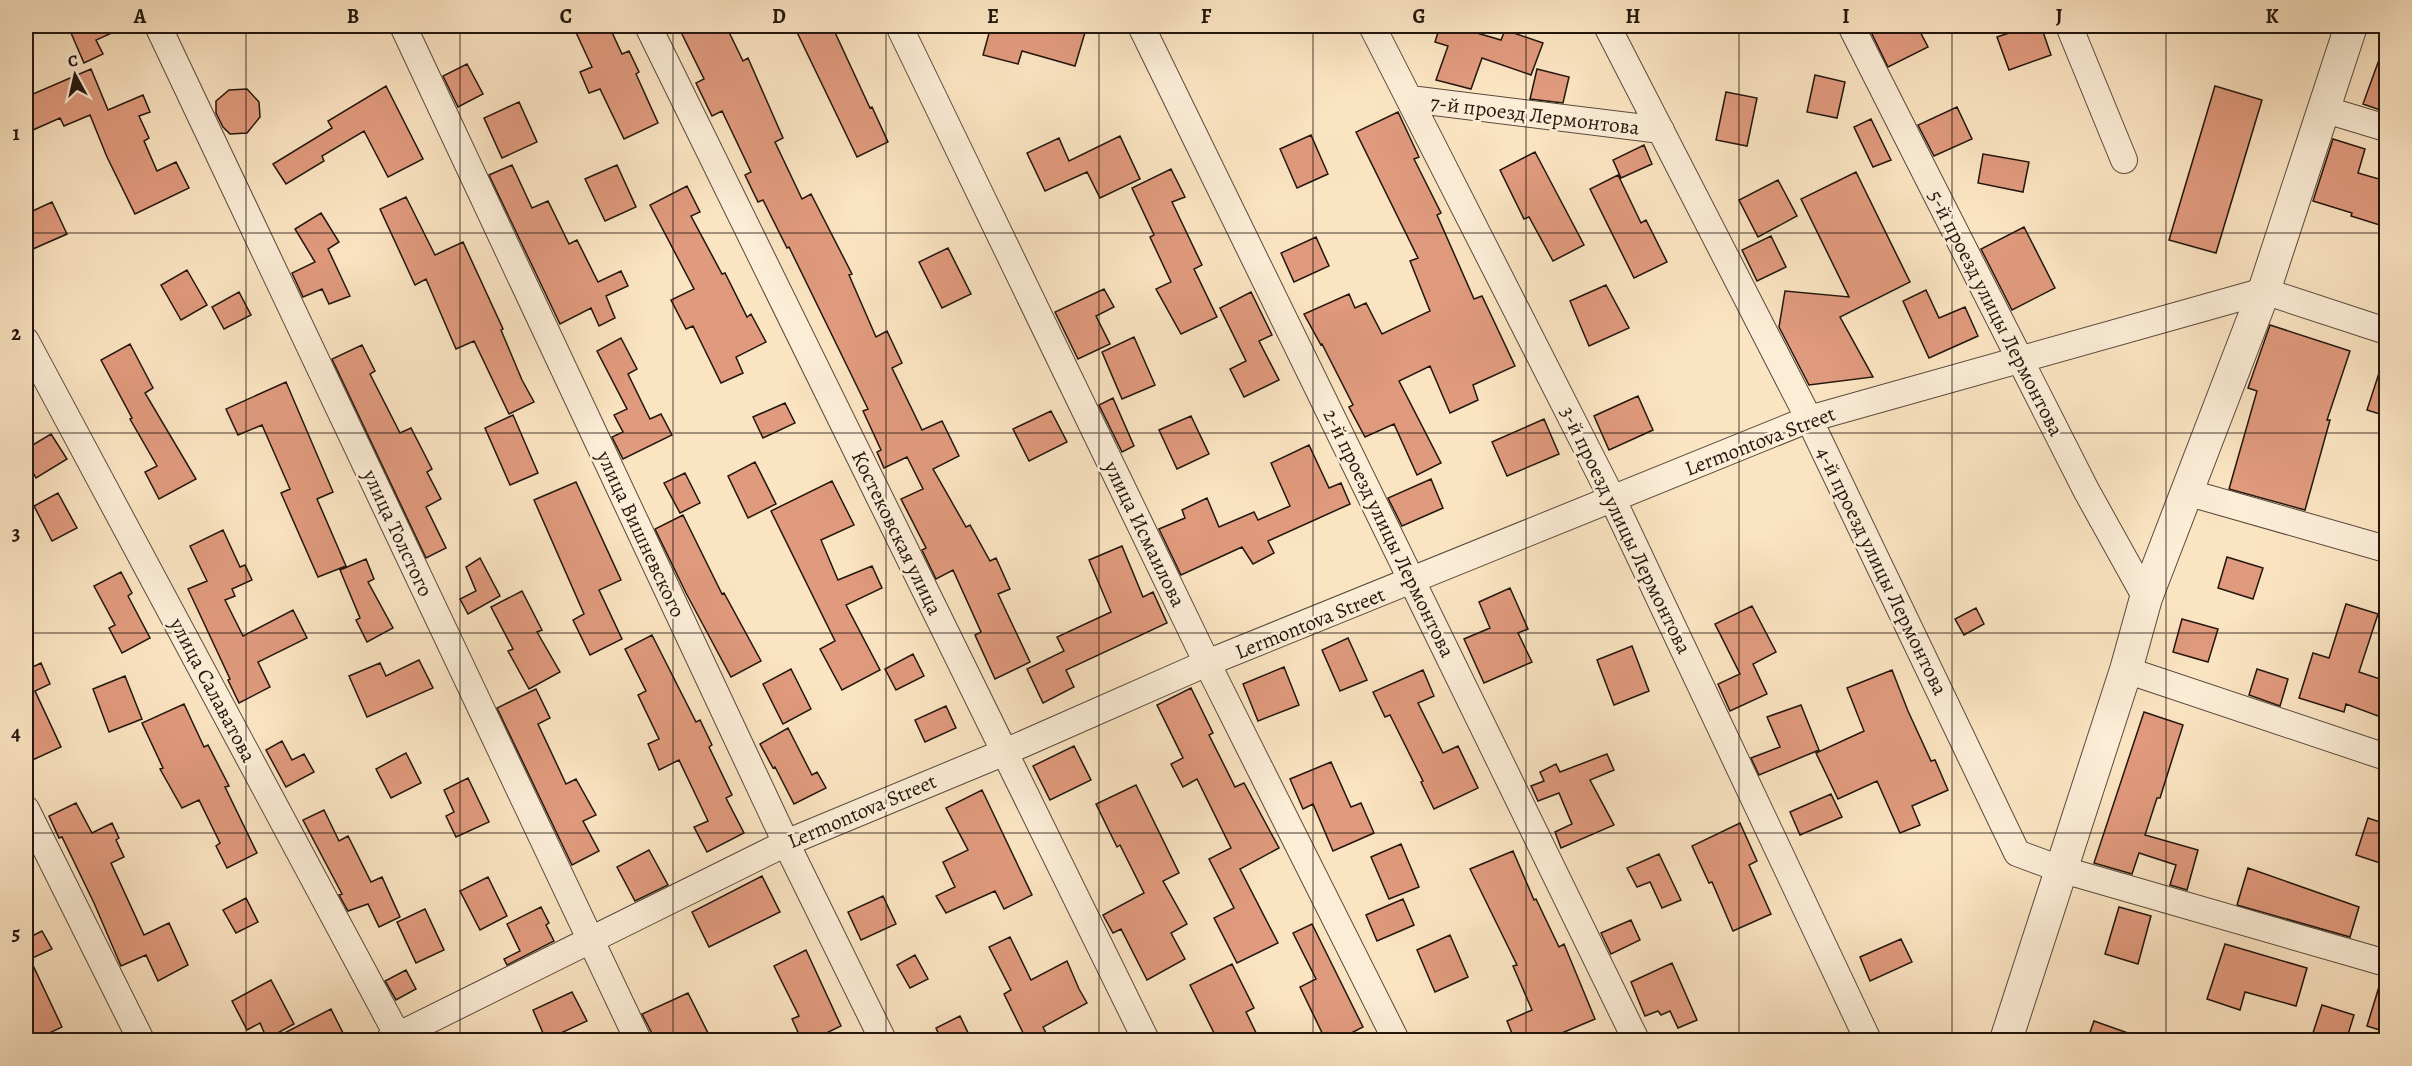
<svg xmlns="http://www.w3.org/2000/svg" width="2412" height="1066" font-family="Alegreya,serif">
<rect width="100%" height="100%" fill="#fbe4c2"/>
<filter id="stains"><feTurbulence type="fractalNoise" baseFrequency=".00333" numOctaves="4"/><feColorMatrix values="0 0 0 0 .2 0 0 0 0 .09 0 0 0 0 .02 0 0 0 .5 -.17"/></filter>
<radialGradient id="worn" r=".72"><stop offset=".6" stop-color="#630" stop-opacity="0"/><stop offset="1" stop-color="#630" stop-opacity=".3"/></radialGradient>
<path fill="#e09a7d" stroke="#23160e" stroke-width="1.5" d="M68,26H127L96,40L103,54L84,63Z
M573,26H609L622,54L629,51L639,72L636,74L658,123L624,139L600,89L589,93L580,72L592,67Z
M678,26H726L743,61L748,58L783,138L775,142L802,199L811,194L852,274L849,275L876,337L887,331L902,363L892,368L922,430L942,421L959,456L933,469L966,527L970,525L990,561L996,558L1010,589L998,594L1030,662L995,679L975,635L981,632L953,570L936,579L922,550L926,548L901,499L923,489L907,457L884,468L877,452L881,450L863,411L868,409L789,247L787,248L763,200L758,202L745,175L751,172L722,111L712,116L696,83L704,79Z
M794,26H832L870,108L872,107L888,142L857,157Z
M991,26H1072L1086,29L1075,66L1022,51L1018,64L983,55Z
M1440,26H1453L1501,40L1505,30L1543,43L1531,75L1482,58L1471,89L1436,80L1448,46L1435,42Z
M1884,26H1917L1928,47L1888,67L1871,32Z
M2030,26H2041L2051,55L2009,70L1997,37Z
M2384,46H2386V112L2363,104Z
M467,64L483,94L458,107L443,76Z
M91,69L108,110L143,95L150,112L139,116L149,138L144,141L157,171L176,162L189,188L135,214L107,157L90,115L64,126L60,118L26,133V97Z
M1537,69L1569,77L1563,103L1530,99Z
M1815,75L1845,82L1837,118L1807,112Z
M386,86L423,159L388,177L364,131L322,156L324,161L286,184L273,164L332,128L328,121Z
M2215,86L2262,100L2216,253L2169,240Z
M247,89L259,102L260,117L247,133L230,134L223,127L216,113V101L229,90Z
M1726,92L1757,98L1747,146L1716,140Z
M519,102L537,142L502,158L484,118Z
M1957,107L1972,139L1934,156L1918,125Z
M1398,112L1419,157L1414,159L1441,213L1437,215L1474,299L1482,296L1515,366L1473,385L1478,400L1450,413L1430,366L1399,381L1441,463L1417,475L1394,424L1365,437L1349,407L1353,405L1322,344L1321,345L1304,314L1349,294L1355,308L1366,303L1382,334L1430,311L1410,261L1418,258L1356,132Z
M1871,119L1891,160L1873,167L1854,127Z
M1311,135L1328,174L1297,188L1280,149Z
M1120,136L1140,179L1100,198L1087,172L1045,191L1027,153L1059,138L1069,161Z
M2333,139L2365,149L2358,173L2386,181V227L2351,216L2352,213L2313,201Z
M1644,145L1652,164L1621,178L1613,160Z
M1535,152L1584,245L1553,261L1529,217L1524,219L1500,170Z
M1983,154L2029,162L2023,192L1978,183Z
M512,165L532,208L548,201L569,244L577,240L598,282L621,271L628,286L606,296L615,318L599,326L591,308L560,324L489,175Z
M617,165L636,207L605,221L585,179Z
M1171,169L1185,197L1172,202L1202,265L1194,269L1217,317L1181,334L1156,289L1171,282L1150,237L1154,235L1132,188Z
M1856,172L1910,282L1840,317L1873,377L1809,385L1779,327L1785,291L1849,297L1801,199Z
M1618,175L1641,223L1646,220L1667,262L1634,278L1590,189Z
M1778,180L1797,216L1758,237L1739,200Z
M687,186L700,212L691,216L722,274L725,273L747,317L751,314L766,342L736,357L743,373L721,383L693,326L686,329L671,300L694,289L650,205Z
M406,197L435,255L463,242L503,329L501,330L522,380L534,402L509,414L474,341L456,349L426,279L415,285L380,209Z
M52,202L67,234L26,252V214Z
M321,213L339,242L328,249L350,296L329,304L322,289L303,297L292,273L315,262L295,229Z
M2024,227L2055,288L2012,310L1981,249Z
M1771,236L1786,267L1757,281L1742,250Z
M1316,237L1329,266L1294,282L1281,253Z
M948,248L971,294L942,308L919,262Z
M187,270L207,305L181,320L161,285Z
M1606,285L1629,328L1589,346L1570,301Z
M1104,289L1114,307L1096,316L1110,344L1078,359L1055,312Z
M1926,290L1939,318L1965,307L1978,336L1929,358L1903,301Z
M239,292L251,315L224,329L212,307Z
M1251,292L1272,335L1259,341L1279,380L1244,397L1230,369L1246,361L1220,308Z
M2270,325L2350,351L2327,420H2330L2305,510L2229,489L2257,391L2248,388Z
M1134,337L1155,385L1122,399L1102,352Z
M621,338L637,369L628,374L650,419L661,414L672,435L623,459L612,437L623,432L614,415L627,409L597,351Z
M130,344L153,388L145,393L196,479L159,499L145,472L157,466L130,419L132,418L101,360Z
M362,345L375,371L370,374L400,433L411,428L432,469L427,472L441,499L426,507L446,548L426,558L332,359Z
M2383,361L2386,362V416L2367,410Z
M286,382L333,492L317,499L346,566L318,577L281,493L290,489L262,425L238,435L226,409Z
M1638,396L1653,430L1609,450L1594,416Z
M1113,398L1134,446L1122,452L1099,405Z
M785,403L795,423L763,438L753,417Z
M1051,411L1067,442L1029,461L1013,429Z
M513,415L538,473L510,485L485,428Z
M1191,416L1209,454L1177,469L1159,430Z
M1544,419L1559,454L1507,476L1492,442Z
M51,434L67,459L36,478L26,460V449Z
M1309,445L1329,488L1341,483L1350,504L1268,541L1274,553L1253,564L1242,547L1181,575L1159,529L1185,518L1182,510L1207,498L1219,527L1254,512L1258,520L1290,506L1271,463Z
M755,462L776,504L748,518L728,476Z
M685,473L700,503L680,513L664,483Z
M1431,479L1443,508L1402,526L1388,498Z
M832,481L854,525L821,540L838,580L872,566L882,588L846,605L880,670L842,690L820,649L835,641L771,511Z
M576,482L621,580L599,590L622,639L590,655L573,620L584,614L534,500Z
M58,493L77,528L52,541L34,506Z
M683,515L722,594L724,593L761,661L731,677L686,593L655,529Z
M223,530L240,567L245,565L252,580L232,589L235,596L225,600L243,636L293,610L307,638L258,662L270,687L239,703L228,680L230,679L188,589L207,581L190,546Z
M1122,546L1143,597L1153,592L1167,623L1066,670L1074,687L1043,703L1027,669L1064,651L1057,637L1111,612L1089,560Z
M2227,557L2263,568L2253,599L2218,588Z
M480,558L500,596L468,614L460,599L476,591L466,567Z
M366,559L374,579L368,582L393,628L367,642L356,620L360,618L340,570Z
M121,572L132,593L128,596L150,638L122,653L109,628L115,625L94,586Z
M1510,588L1528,629L1518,633L1532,662L1484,683L1464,639L1490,628L1479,602Z
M522,591L542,630L537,632L560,672L529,689L508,651L513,649L491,607Z
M2346,604L2378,614L2359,672L2386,681V719L2346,704L2344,712L2299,698L2313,653L2329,658Z
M1752,606L1776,652L1753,664L1767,694L1730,711L1718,684L1740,674L1715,624Z
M1976,608L1984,624L1964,635L1955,619Z
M2182,619L2218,629L2208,662L2173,652Z
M652,635L696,722L700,720L712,745L709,747L732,795L726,798L744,833L707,852L694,827L708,821L679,760L659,770L648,744L659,739L638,695L646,691L625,649Z
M1348,638L1367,680L1340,691L1322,650Z
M1632,646L1649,691L1614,705L1597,660Z
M913,654L924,676L896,690L885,669Z
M419,660L433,688L367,717L349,676L380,663L386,676Z
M41,663L50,684L35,691L61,747L26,763V670Z
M1284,667L1299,705L1258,721L1243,684Z
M791,669L811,709L783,724L763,684Z
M2257,669L2288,679L2280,706L2249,695Z
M1423,670L1434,696L1418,703L1443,753L1458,746L1478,788L1434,809L1421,782L1423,781L1390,715L1385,717L1373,692Z
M1892,670L1908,711L1931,761L1935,760L1948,790L1912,806L1920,825L1900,833L1877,781L1838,799L1816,753L1864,731L1847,688Z
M125,676L142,719L109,732L93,689Z
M1191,688L1213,733L1209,735L1235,787L1244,783L1279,848L1240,869L1278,943L1237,963L1214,918L1234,908L1209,859L1231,848L1197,779L1183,787L1171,764L1183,758L1157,705Z
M536,689L550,718L538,724L566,784L576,779L596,815L583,821L599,851L572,865L497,708Z
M184,704L204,747L208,745L229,786L225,787L257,853L227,868L216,846L220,843L199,800L182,808L160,769L163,768L142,723Z
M1801,705L1819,750L1759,775L1751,758L1780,747L1767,717Z
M946,706L956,728L925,742L915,720Z
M2144,712L2183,725L2160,798H2157L2145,835L2198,850L2187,890L2170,885L2176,865L2139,853L2132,874L2094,863Z
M788,728L812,775L817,772L826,788L794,804L775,767L773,768L760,744Z
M282,741L292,760L304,754L314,772L286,787L266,750Z
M1074,746L1091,780L1050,800L1033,766Z
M406,753L421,783L391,798L376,769Z
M1607,754L1614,770L1590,780L1614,825L1561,848L1555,832L1572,824L1559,793L1538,801L1531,786L1544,781L1540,772L1556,764L1560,772Z
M1331,762L1351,807L1361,803L1374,833L1333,851L1313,804L1303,809L1290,779Z
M468,778L489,822L456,837L446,816L454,812L444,790Z
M1136,785L1179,873L1163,881L1187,924L1171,933L1185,959L1147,980L1121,929L1113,933L1103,915L1144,893L1120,845L1117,847L1096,804Z
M982,790L1032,895L1004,909L995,891L946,913L936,896L955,887L943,862L968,850L946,808Z
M1831,794L1842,817L1800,835L1790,812Z
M76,803L92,833L112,823L119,838L116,840L124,857L111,863L144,935L169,923L188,965L158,981L146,955L121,966L94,903L62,837L59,838L49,816Z
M324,810L339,841L348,836L371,882L382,877L400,917L379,927L368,904L348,911L339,895L342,894L303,820Z
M2368,818L2386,824V865L2356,855Z
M1740,823L1757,861L1749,865L1771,914L1733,931L1712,882L1709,883L1692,846Z
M1401,844L1419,887L1389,899L1371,857Z
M649,850L668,885L635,901L617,867Z
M1513,851L1534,900L1536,899L1559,947L1564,944L1595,1019L1543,1041H1515L1507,1021L1532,1010L1513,966L1517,965L1470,869Z
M1659,854L1681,900L1662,908L1650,882L1637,887L1627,868Z
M2248,868L2359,907L2350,937L2237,905Z
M762,876L780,912L709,947L692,912Z
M488,877L507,916L480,930L460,891Z
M883,896L896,924L861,940L848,912Z
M246,898L258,922L236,933L223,910Z
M1403,899L1414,925L1377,941L1366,915Z
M541,907L549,923L546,925L554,941L507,965L504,959L520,951L507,924Z
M2119,907L2151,916L2138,964L2105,954Z
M425,909L444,950L416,963L397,922Z
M1631,920L1640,940L1611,954L1601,933Z
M1312,924L1363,1027L1336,1041H1326L1300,987L1316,979L1293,933Z
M42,931L52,949L30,959L62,1027L35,1040L26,1019V939Z
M1450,935L1468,977L1435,992L1417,950Z
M1010,937L1031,980L1067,961L1079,989L1087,1003L1043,1027L1050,1041H1027L1004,994L1011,990L989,947Z
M1901,939L1912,962L1870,981L1860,957Z
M2225,944L2307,968L2296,1006L2245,992L2240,1010L2207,999Z
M806,950L841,1026L810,1041H802L792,1019L799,1016L774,966Z
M915,955L928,979L910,988L897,965Z
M1672,963L1697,1020L1678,1028L1670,1011L1661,1015L1658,1011L1645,1016L1631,982Z
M1232,964L1254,1008L1246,1012L1260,1041H1218L1190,985Z
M406,970L416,989L396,1000L385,981Z
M2382,977L2386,978V1032L2367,1026Z
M271,980L294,1024L267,1039L260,1023L247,1030L232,1001Z
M572,992L587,1021L546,1040L533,1010Z
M688,993L712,1041H656L642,1014Z
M2322,1005L2354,1015L2346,1041H2328L2312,1036Z
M331,1009L347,1041H269Z
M960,1016L972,1041H942L936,1028Z
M2094,1021L2142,1038L2141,1041H2087Z"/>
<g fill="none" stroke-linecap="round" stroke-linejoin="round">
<defs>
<path id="minor" d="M158,26L638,1040
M403,26L786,843L883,1040
M648,26L1146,1040
M899,26L1207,663L1396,1040
M1141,26L1636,1040
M1372,26L1612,498L1868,1040
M1607,26L1809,419L2017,853L2060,869L2386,963
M1851,26L2086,490L2146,598
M2069,26L2124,160
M1410,99L1661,130
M2323,109L2386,128
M26,341L400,1040
M2186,492L2386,549
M2126,670L2386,757
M26,809L141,1040
M389,1040L786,843L1005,752L1207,663L1809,419L2264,291L2386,331"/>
<path id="tertiary" d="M2006,1040L2126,670L2146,598L2264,291L2351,26"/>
</defs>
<use href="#minor" stroke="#594a3b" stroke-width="28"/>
<use href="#tertiary" stroke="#594a3b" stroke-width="34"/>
<use href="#minor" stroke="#fcedd7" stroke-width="26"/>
<use href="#tertiary" stroke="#fcedd7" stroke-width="32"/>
</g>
<path fill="none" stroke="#23160e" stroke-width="1.5" stroke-opacity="0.55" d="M246,26V1040M460,26V1040M673,26V1040M886,26V1040M1099,26V1040M1313,26V1040M1526,26V1040M1739,26V1040M1952,26V1040M2166,26V1040M26,233H2386M26,433H2386M26,633H2386M26,833H2386"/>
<g text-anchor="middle" stroke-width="5" stroke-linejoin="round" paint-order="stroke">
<g font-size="21" fill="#23160e" stroke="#fcedd7">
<text transform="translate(1535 115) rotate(7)" y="7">7-й проезд Лермонтова</text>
<text transform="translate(1996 313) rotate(63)" y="7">5-й проезд улицы Лермонтова</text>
<text transform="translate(1760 441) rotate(-21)" y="7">Lermontova Street</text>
<text transform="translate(1626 530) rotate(64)" y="7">3-й проезд улицы Лермонтова</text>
<text transform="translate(398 533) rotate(65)" y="7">улица Толстого</text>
<text transform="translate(897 533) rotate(64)" y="7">Костековская улица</text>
<text transform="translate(1389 533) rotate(64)" y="7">2-й проезд улицы Лермонтова</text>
<text transform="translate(641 534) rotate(65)" y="7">улица Вишневского</text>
<text transform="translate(1145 534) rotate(64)" y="7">улица Исмаилова</text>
<text transform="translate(1882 571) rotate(64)" y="7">4-й проезд улицы Лермонтова</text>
<text transform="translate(1310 623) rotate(-22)" y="7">Lermontova Street</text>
<text transform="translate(213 690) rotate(62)" y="7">улица Салаватова</text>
<text transform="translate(862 811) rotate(-23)" y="7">Lermontova Street</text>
</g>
</g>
<rect width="2412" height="1066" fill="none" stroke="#fbe4c2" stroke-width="66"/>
<g transform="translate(75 75) rotate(352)" stroke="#fcedd7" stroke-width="4.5" paint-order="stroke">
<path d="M0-4.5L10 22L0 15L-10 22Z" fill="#23160e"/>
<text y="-9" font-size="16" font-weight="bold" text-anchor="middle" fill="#23160e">С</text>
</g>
<rect x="33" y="33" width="2346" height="1000" fill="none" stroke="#23160e" stroke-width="2"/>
<g font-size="20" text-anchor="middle" font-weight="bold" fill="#23160e">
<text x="140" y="23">A</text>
<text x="353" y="23">B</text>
<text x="566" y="23">C</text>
<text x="779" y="23">D</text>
<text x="993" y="23">E</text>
<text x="1206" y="23">F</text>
<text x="1419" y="23">G</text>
<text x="1633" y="23">H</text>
<text x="1846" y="23">I</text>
<text x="2059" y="23">J</text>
<text x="2272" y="23">K</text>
<text x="16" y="140">1</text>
<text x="16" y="340">2</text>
<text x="16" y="540">3</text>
<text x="16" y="740">4</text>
<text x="16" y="940">5</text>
</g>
<rect width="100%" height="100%" filter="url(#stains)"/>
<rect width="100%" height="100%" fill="url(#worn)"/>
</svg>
